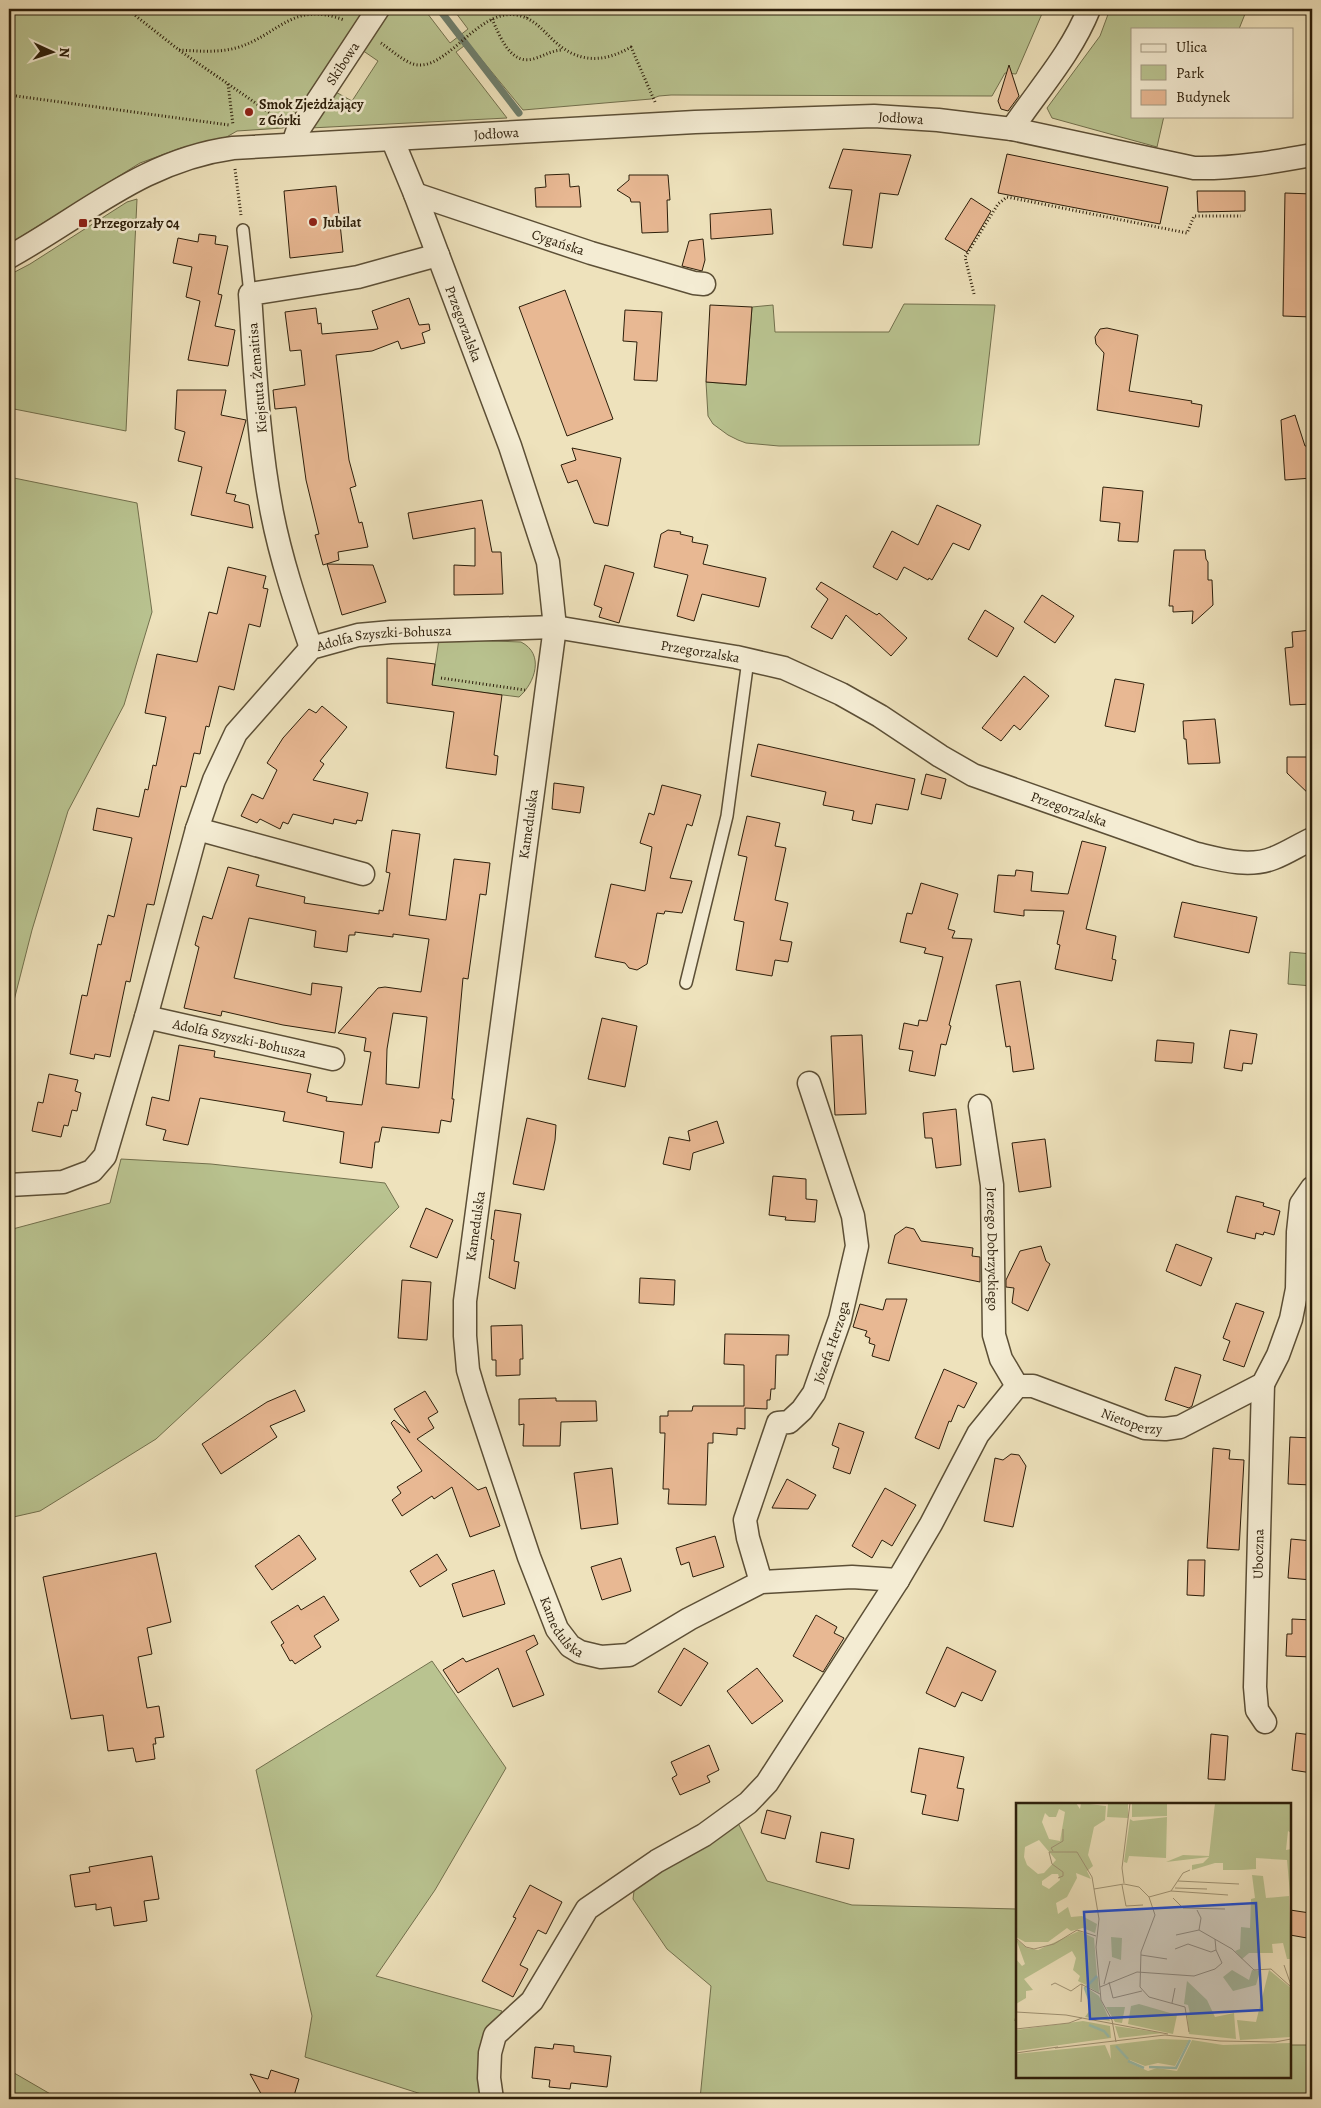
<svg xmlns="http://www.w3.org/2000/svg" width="1321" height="2108" font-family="Alegreya,serif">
<rect width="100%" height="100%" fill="#eee2bc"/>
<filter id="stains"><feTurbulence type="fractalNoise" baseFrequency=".004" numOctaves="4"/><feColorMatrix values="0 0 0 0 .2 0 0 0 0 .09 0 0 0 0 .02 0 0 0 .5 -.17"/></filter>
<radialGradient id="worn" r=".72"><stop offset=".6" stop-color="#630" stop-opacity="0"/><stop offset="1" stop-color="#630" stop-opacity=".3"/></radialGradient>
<path fill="#b9c390" stroke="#72704d" d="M12,9H202L250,12L259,9H370L293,122L283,128L237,131L223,139L181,148L140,163L9,244V22Z
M388,9H424L450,43L468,29L453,9H1044L1016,74L1005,73L992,96L671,95L659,96L651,99L523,110L468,43L456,52L507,118L310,128L332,90L352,101L378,61L359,48Z
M1110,9H1247L1239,29H1132V116H1164L1157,147L1052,118L1047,108L1100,36Z
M137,199L126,431L9,408V275L30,264L127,202Z
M904,304L995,305L979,445L779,446L746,443L738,440L728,435L713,424L708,416L706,382L746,385L752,307L773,305L775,332H889Z
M9,477L137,503L152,612L124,705L68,811L32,930L9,1020Z
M439,639L521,642C545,654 535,683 519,697L432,686Z
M1290,952L1312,954V986L1288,984Z
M121,1159L211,1164L385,1183L399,1207L266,1337L156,1439L40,1511L9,1518V1230L110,1203Z
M432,1661L506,1768L435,1890L376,1976L502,2011L481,2046L484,2099H437L305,2057L312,2016L256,1770Z
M738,1823L767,1881L852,1905L1017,1909V2007L1015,2021H1017V2077H1290V2045H1312V2099H700L711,1986L667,1949L633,1899L635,1883Z
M9,2070L59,2099H9Z"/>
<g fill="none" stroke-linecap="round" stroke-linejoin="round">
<path stroke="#6e7e6c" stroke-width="7" d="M439,9L519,113"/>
</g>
<path fill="#e8b893" stroke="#2c1e0a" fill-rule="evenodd" d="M1009,65L1019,96L1008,111L1001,109L998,101Z
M843,149L911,155L898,195L880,193L872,248L843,245L852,190L829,188Z
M1007,154L1168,187L1160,224L998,193Z
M569,174L570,187L579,186L581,207H536L535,188L546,187L545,175Z
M629,175H668L670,200H667L668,232L642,233L640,202H631L630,198L617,190L629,180Z
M336,186L343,252L290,258L284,191Z
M1197,191H1245V211L1198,212Z
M1285,193L1312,194V317L1283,316Z
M971,198L991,211L967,252L945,239Z
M771,209L773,234L711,239L710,214Z
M199,234L216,236L215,244L228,246L218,294L222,295L215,326L235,330L228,366L188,360L200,301L186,297L192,267L173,263L178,238L198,242Z
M703,239L705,260L702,271L682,266L689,241Z
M565,290L613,419L567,436L519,307Z
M409,298L419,325L429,324L430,330L422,333L425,343L401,349L398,341L372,351L336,355L349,460L356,486L350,488L359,523L362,522L368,547L338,552L339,560L323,565L315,535L319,534L306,480L296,407L275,409L273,390L305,385L301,350L290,351L285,312L316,308L318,324L321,323L322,334L378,329L372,311Z
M710,305L752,307L746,385L706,382Z
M625,310L662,312L657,381L634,380L637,342L623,341Z
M1107,328L1138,335L1129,391L1192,401L1191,403L1202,405L1199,427L1097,410L1104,353L1096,344L1095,337L1100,329Z
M177,390H226L221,415L246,420L226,493L236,495L234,501L249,505L253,528L191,515L202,467L178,461L185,432L175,429Z
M1295,415L1305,446H1312V478L1285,480L1281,420Z
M572,448L621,458L608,526L594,523L577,480L568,483L561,465L576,460Z
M1103,487L1143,491L1138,542L1118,541L1120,523L1100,521Z
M482,500L492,552H501L503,594L454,595V565L475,566V528L413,539L408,513Z
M937,505L981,525L969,550L953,543L932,580L929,578L928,580L904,567L897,580L873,567L892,531L918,545Z
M668,530L681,532L680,534L693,537L692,542L708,545L703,564L766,578L759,607L702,594L694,621L677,616L688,575L654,567L661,534Z
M1174,550H1205L1206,559L1208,562V580H1212L1213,605L1192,624L1193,611L1173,612V606H1169Z
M327,564L373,565L386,602L342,615Z
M605,565L634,573L619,623L599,617L602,608L594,605Z
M228,567L266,576L263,588L268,589L260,627L249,624L234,690L219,686L209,727L206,726L200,754L194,753L186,787L181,786L154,905L147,904L130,982L126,981L110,1057L95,1054L94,1059L70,1054L82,995L87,996L98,944L101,945L108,915L114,917L132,838L93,830L97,808L139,817L145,789L148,790L153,765L156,766L166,717L145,713L157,654L197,662L209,612L217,614Z
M821,582L877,615L879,613L907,638L891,656L846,615L832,639L811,627L828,599L816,589Z
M1042,595L1074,616L1055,643L1024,622Z
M985,610L1014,628L997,657L968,639Z
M1312,630V704L1290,705L1285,648L1293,647L1292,632Z
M387,658L435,664L432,685L502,695L494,755L498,756L496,775L446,768L454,712L387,703Z
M1024,676L1049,696L1020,730L1014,725L1001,741L982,728Z
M1115,679L1144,684L1135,732L1105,726Z
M322,706L347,727L320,761L324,764L313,780L368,793L362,821L357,820L356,824L334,819L333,824L293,814L288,824L283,822L280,829L260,819L257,823L241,816L252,794L263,799L277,770L267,763L283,738L309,709L316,713Z
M1215,719L1220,763L1188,764L1186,739H1184L1183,721Z
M758,744L915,779L908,810L876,804L872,824L852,820L854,811L823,805L826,792L751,776Z
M1287,757H1312V797L1287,773Z
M926,774L946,779L941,799L921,794Z
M554,783L584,787L580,813L552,809Z
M662,785L701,795L692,826L687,824L670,878L692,881L682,913L665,911L664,914L657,913L647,964L637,970L629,968L625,963L595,957L611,884L645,891L652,847L640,843L649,813L654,815Z
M747,816L780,823L775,846L786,848L775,900L788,903L780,940L792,942L788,962L775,960L772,976L736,970L744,922L734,920L747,857L738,855Z
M392,830L420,834L409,915L446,920L454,859L490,863L486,895L480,894L468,979L463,978L452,1099H454L451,1122L441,1120L439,1133L382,1127L379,1142H375L372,1168L340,1163L344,1132L283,1121L285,1112L200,1098L188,1145L163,1140L166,1130L146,1125L152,1097L169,1101L179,1045L215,1051L214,1057L311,1074L307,1092L327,1097L326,1101L362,1105L371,1052L364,1051L366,1038L338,1033L378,988L385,987L421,992L429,939L393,934V937L355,932V935H349L347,952L314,947L316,931L249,918L234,978L311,995L312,983L342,987L335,1033L283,1025L222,1011L221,1016L184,1008L199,947L195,945L203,916L212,919L228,867L259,875L256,886L305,897L304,903L379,914V910L383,911L390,873L386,872ZM393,1013L427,1017L419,1088L386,1084L387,1049Z
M1082,841L1106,847L1086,929L1116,936L1112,959L1116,960L1112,981L1055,969L1060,945L1057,944L1064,911L1024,910V916L994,912L998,875L1015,876L1016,870L1033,872L1031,891L1068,894Z
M921,883L958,894L948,929L955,931L952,938L972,939L949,1025L951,1026L946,1045L941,1044L935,1076L909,1071L913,1051L899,1049L904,1023L918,1026L919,1020L927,1021L943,957L924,953L926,948L900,942L907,913L912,914Z
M1182,902L1257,917L1249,953L1174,937Z
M1020,981L1034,1069L1013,1072L1010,1046L1006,1047L996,985Z
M602,1018L637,1026L625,1087L588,1079Z
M1230,1030L1257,1034L1252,1064L1243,1063L1242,1071L1224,1068Z
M862,1035L866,1114L835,1115L831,1036Z
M1157,1040L1194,1043L1192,1063L1155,1061Z
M49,1074L78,1080L75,1091L81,1093L77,1111L72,1110L68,1126L64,1125L61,1137L32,1131L38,1102L43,1103Z
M956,1109L961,1165L936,1168L932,1138H925L923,1113Z
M527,1118L556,1125L555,1140L544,1190L513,1184Z
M717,1121L724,1143L693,1153L690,1170L663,1164L669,1137L690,1141L688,1131Z
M1045,1139L1051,1187L1019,1192L1012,1143Z
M773,1176L806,1179V1199L817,1200L815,1222L785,1220L786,1217L769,1215Z
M1236,1196L1264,1203L1263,1206L1280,1211L1274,1235L1264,1232L1263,1235L1256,1233L1255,1239L1227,1232Z
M426,1208L453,1220L437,1258L410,1247Z
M495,1210L521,1214L514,1261L519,1262L515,1289L489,1278L494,1240L491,1239Z
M906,1227L914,1229L921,1241L973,1248L972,1256L980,1257V1282L888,1263L895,1235Z
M1176,1244L1212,1258L1201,1286L1166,1271Z
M1041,1246L1046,1261L1050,1264L1028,1311L1012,1303L1014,1288L1006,1287V1280L1020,1251Z
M640,1278L675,1280L674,1305L639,1303Z
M402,1280L431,1282L427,1340L398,1338Z
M886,1299H907L889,1361L872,1356L875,1345L869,1343L870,1338L865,1336L867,1331L853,1327L860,1304L883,1310Z
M1236,1303L1264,1312L1244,1367L1223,1360L1230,1341L1223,1338Z
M522,1325L523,1359H520V1375L496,1376V1360H492L491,1326Z
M725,1334L789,1335L788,1355H776L775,1389H771L770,1400H767V1409L745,1408V1429L737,1428V1435L713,1433V1443H708L706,1505L668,1504L669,1489H663L665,1433H660V1416H668V1411H692L693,1406H744V1365L724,1364Z
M1175,1367L1201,1375L1192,1406L1189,1408L1165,1400Z
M944,1369L977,1383L964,1408L958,1405L951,1422L949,1421L939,1449L915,1438Z
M295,1390L305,1411L270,1426L277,1437L221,1474L202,1444L267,1402Z
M425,1391L438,1412L428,1418L434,1428L417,1439L478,1490L486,1487L500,1526L470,1537L452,1487L434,1499L432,1496L402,1516L392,1500L401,1493L397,1487L422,1471L391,1423L394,1420L410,1433L394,1409Z
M556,1398V1401H596L597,1421L561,1422L560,1446H523L524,1424L519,1425V1399Z
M839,1423L864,1432L850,1474L833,1468L839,1448L832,1445Z
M1290,1437L1312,1438V1485L1288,1484Z
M1213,1448L1230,1450L1229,1459L1244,1460L1239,1550L1207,1548Z
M1011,1454L1019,1455L1026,1466L1013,1527L984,1521L995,1458L1003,1460Z
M612,1468L618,1524L581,1529L574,1473Z
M787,1479L816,1495L808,1509L772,1508Z
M885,1488L916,1505L892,1546L882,1540L872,1558L852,1546Z
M299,1535L316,1559L272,1590L255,1566Z
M715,1536L724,1567L693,1577L689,1562L681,1565L676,1548Z
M1291,1539L1312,1541V1580L1288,1578Z
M156,1553L171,1622L147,1628L152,1654L138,1657L147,1708L159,1706L164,1737L155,1738L156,1744H153L155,1759L136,1762L133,1748L108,1751L103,1715L71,1719L43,1577Z
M437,1554L447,1570L420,1587L410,1571Z
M621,1558L631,1591L602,1600L591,1567Z
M1188,1560H1205L1204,1596L1187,1595Z
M494,1570L505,1604L463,1617L452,1584Z
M324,1596L339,1620L314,1636L321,1647L295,1664L292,1660L290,1661L281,1645L284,1643L271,1622L298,1605L301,1610Z
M816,1615L837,1627L834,1633L844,1638L823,1672L793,1656Z
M1292,1619L1312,1620V1657L1286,1656L1287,1634H1292Z
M534,1635L538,1644L526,1651L544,1695L513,1707L498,1668L458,1693L443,1670L463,1658L466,1662Z
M947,1647L996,1671L982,1701L962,1692L955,1707L926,1693Z
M684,1648L708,1663L681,1706L658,1692Z
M757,1668L783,1701L752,1724L727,1691Z
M1296,1733L1312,1735V1773L1292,1770Z
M1211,1734L1228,1736L1225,1780L1208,1779Z
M709,1745L719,1770L707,1776L710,1782L680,1795L672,1778L677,1775L671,1762Z
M919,1748L964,1757L957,1788L964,1789L958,1821L922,1814L926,1795L911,1792Z
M767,1810L791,1816L785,1839L761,1833Z
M821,1832L854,1839L849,1869L816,1862Z
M152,1856L159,1899L144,1901L147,1921L114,1926L111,1907L96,1910V1904L75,1907L70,1875L90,1872L89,1867Z
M530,1885L562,1902L546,1934L538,1930L520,1965L528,1969L513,1997L482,1981L516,1918L513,1917Z
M1290,1910L1310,1913L1307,1938L1290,1935Z
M554,2044L574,2046V2052L611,2056L607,2087L571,2083L570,2089L549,2087L550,2080L532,2078L535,2047L553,2049Z
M271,2070L299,2079L293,2099H264L250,2074L268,2079Z"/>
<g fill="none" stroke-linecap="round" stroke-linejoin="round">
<defs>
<path id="service" d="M243,230L250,294
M686,983L727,816L748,660"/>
<g id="minor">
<path d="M1012,129C1038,90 1071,54 1089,9"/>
<path id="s1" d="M393,141L415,194L510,446L548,562L555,627L465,1301V1336L468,1370L476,1397L529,1557L557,1629L570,1646L580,1652L601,1657L629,1655L689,1619L761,1582L852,1577L898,1580"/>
<path id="s2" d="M293,144L297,132L378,9"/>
<path id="s3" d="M415,194L591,253L694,283L704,284"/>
<path id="s4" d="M9,257C85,215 144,160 233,148L695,122L874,116L938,120L1012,129L1194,168C1234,169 1273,162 1312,155"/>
<path d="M311,648C296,604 281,559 272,513C258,441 255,367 250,294L358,277L438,255"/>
<path d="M197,829L363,874"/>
<path id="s5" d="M146,1017L333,1059"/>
<path id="s6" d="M980,1106L992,1185L994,1335L1001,1359L1017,1386"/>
<path id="s7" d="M9,1185L63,1182L92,1171L105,1156L146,1017L197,829L214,780L236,733L311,648L358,635L391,632L555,627L736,657L784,668L841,694L880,716L940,756L973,775L1197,854C1222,860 1249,868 1274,858C1287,853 1299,845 1312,839"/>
<path d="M1263,1384L1255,1687L1257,1710L1265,1722"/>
<path id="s8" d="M761,1582L748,1538L745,1520L778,1423L789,1422L802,1410L814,1393L840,1319L857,1246L853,1216L809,1083"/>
<path id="s9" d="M492,2099L489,2078L490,2053L495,2035L532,2001L587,1909L657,1861L704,1835L748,1803L767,1783L898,1580L931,1524L978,1434L1017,1386H1033L1145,1428L1165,1429L1180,1427L1263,1384L1278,1355L1291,1319L1297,1289L1298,1232L1301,1204L1312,1188"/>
</g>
</defs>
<use href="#service" stroke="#5c4f36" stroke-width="14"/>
<use href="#minor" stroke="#5c4f36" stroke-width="25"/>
<path stroke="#2c1e0a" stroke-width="3" stroke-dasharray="1 2.5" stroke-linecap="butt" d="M127,9L179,50L280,120
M527,18L532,9
M492,19C500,36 510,65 533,59C544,56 552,50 563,50
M381,43C391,50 402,60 413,64C446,74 477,8 517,15C532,18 541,28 551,38C576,63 602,64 631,47L655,102
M179,50C198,51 217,53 236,48C278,36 292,0 344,20
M228,84L233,125
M9,95L229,125
M235,169L241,215
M974,294L965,257L998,204L1007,197L1187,233L1194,216H1241
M441,678L525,690"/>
<use href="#service" stroke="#f4ecd3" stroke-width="11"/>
<use href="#minor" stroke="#f4ecd3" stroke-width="22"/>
</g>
<g fill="#8f2418" stroke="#f4ecd3" stroke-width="2">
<circle cx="249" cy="112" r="5"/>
<circle cx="313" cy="222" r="5"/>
<rect x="78" y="218" width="10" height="10" rx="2.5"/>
</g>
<g text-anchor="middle" stroke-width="5" stroke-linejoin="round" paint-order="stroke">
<g font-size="14" fill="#2c1e0a" stroke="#f4ecd3">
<text dy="5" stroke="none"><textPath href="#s2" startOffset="95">Skibowa</textPath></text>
<text dy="5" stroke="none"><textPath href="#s4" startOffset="920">Jodłowa</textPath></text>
<text dy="5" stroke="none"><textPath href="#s4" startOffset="515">Jodłowa</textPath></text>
<text dy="5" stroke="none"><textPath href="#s3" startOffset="151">Cygańska</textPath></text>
<text dy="5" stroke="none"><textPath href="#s1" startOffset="196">Przegorzalska</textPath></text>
<text transform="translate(257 378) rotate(-95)" y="5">Kiejstuta Żemaitisa</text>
<text dy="5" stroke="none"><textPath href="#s7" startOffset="736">Adolfa Szyszki-Bohusza</textPath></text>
<text dy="5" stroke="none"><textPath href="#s7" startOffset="1055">Przegorzalska</textPath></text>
<text dy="5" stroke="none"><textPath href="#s7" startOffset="1460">Przegorzalska</textPath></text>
<text transform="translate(528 824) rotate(-82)" y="5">Kamedulska</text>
<text dy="5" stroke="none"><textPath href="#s5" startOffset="96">Adolfa Szyszki-Bohusza</textPath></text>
<text transform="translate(475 1226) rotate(-82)" y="5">Kamedulska</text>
<text dy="5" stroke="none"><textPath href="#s6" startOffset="144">Jerzego Dobrzyckiego</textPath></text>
<text dy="5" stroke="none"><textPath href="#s8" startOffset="270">Józefa Herzoga</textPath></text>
<text dy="5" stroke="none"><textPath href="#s9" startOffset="1034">Nietoperzy</textPath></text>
<text transform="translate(1258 1554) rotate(-89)" y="5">Uboczna</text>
<text dy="5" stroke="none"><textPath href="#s1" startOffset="1538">Kamedulska</textPath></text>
</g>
<g font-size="14" font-weight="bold" fill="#2c1e0a" stroke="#f4ecd3" text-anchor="start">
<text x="259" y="109">Smok Zjeżdżający<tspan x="259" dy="16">z Górki</tspan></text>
<text x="323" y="227">Jubilat</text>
<text x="93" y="228">Przegorzały 04</text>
</g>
</g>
<g transform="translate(1016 1803)">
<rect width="275" height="275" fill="#eee2bc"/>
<path d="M0,0H60L64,6L65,0L90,3L89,17L78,24L72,52L77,63L71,68L75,76L60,70L61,75L51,94L40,100L42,111L52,104L55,114L66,113L81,121L79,130L67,125L55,128L51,125L32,139H9L0,134ZM43,6L49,9L44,38L33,36L26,19L29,10L33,14H40ZM23,37L40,57L28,70L22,71L11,62L8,54L9,44ZM36,71H42L44,77L33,86L26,82V78ZM92,0H112V15L91,14ZM116,0H151V13L116,14ZM199,0H275V30L272,28L270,47L275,46V103L271,57L240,55V66L226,67H207V60H199L176,67V62L187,60L193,54L150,59L167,52L193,53ZM151,14L150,55L113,53L111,60L108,59L114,16L117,18ZM236,72L247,73L250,95L273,93L275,156H271L267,140L256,141L257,150H233L226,156L219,148L224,146L225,124L234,125L235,96L239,95ZM63,128L78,135L81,173L76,178L82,174L83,190L71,183L75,178L70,182L62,178L64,173L57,167L60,155L56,148L8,176L17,187L10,188V195L0,201V156L6,163L9,161L0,136L11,145L22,147ZM95,134L106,135L105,157L96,154ZM216,167L233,177L236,167L244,168L240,182L217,188L207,174ZM253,167L275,185V234L224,237L221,217L240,219ZM171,178L191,197L199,214L218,210L220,236L173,231L171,212L174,211L172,202L168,201ZM70,184L83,193L94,218L69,214L74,207ZM123,201L161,212L157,231L112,221L115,203ZM90,204H109L106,220L99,219ZM67,218L94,223L95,235L0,248V227ZM99,223L106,224L147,230L103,235ZM144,236L173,237L159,263L142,260L129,263L114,257V260L132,268L141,265L161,268L176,237L207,242L275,240V275H0V251L89,242L95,256L94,242Z" fill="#b9c390" fill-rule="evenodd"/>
<path fill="none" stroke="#9abead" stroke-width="2.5" d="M73,196L69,185L81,173M73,222L88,228L93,234M100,243L112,256M112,258L128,265M133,264L160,265L174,237"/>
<path fill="none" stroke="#a09475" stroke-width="1" d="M37,48L35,45L47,38V26M42,75L47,73V69L36,61L33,49H61L76,74L83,116L80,144L85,197L96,217L100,239M162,78L223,81M108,80L106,65L114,0M106,82L110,103L127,102M159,85L191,86M78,86L108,81L123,84L133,94L139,112L125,149L124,184L133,194L169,204L173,229M155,88L212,92M133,94L155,88L167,70L174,67M157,95L167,105L209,106M181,107L185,115L183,127L216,146L238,167L255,166L275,184M160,132L183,127M0,135L10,144L18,146L38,141L61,127L80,133M159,146L172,141L195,149L200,147M125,152L151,156M268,162L275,182M93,179L97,195L126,188M88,181L94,158M35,182L39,180L55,188L65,181L84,191M84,184L121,169L178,173L199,166L206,160L200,147L199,136M65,199L66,181M156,200L159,185M0,209L50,212L152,231M0,226L53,220L66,215M39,245L149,232L204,238L259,239L275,236M0,250L42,244"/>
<path fill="#1d4ed8" fill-opacity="0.15" stroke="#1d4ed8" stroke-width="2.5" d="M240,100L246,207L74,216L68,109Z"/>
<rect width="275" height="275" fill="none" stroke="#2c1e0a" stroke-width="2.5"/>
</g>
<rect width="1321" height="2108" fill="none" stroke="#eee2bc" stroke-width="30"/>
<rect x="10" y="10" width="1301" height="2088" fill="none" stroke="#2c1e0a" stroke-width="2.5"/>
<rect x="15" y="15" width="1291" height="2078" fill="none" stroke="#2c1e0a"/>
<rect x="1131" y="28" width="162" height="90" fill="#f4ecd3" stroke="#a49a83"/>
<rect x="1141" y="44" width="25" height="8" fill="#f4ecd3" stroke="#a49a83"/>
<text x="1176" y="52" font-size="15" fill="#2c1e0a">Ulica</text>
<rect x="1141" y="65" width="25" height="15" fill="#b9c390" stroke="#a49a83"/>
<text x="1176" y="78" font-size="15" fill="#2c1e0a">Park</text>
<rect x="1141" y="90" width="25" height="15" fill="#e8b893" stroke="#a49a83"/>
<text x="1176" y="102" font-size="15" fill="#2c1e0a">Budynek</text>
<g transform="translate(52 52) rotate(93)" stroke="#f4ecd3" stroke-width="4" paint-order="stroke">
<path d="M0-4L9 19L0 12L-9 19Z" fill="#2c1e0a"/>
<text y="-8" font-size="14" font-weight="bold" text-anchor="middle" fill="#2c1e0a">N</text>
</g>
<rect width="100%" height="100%" filter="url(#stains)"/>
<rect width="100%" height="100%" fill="url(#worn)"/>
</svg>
